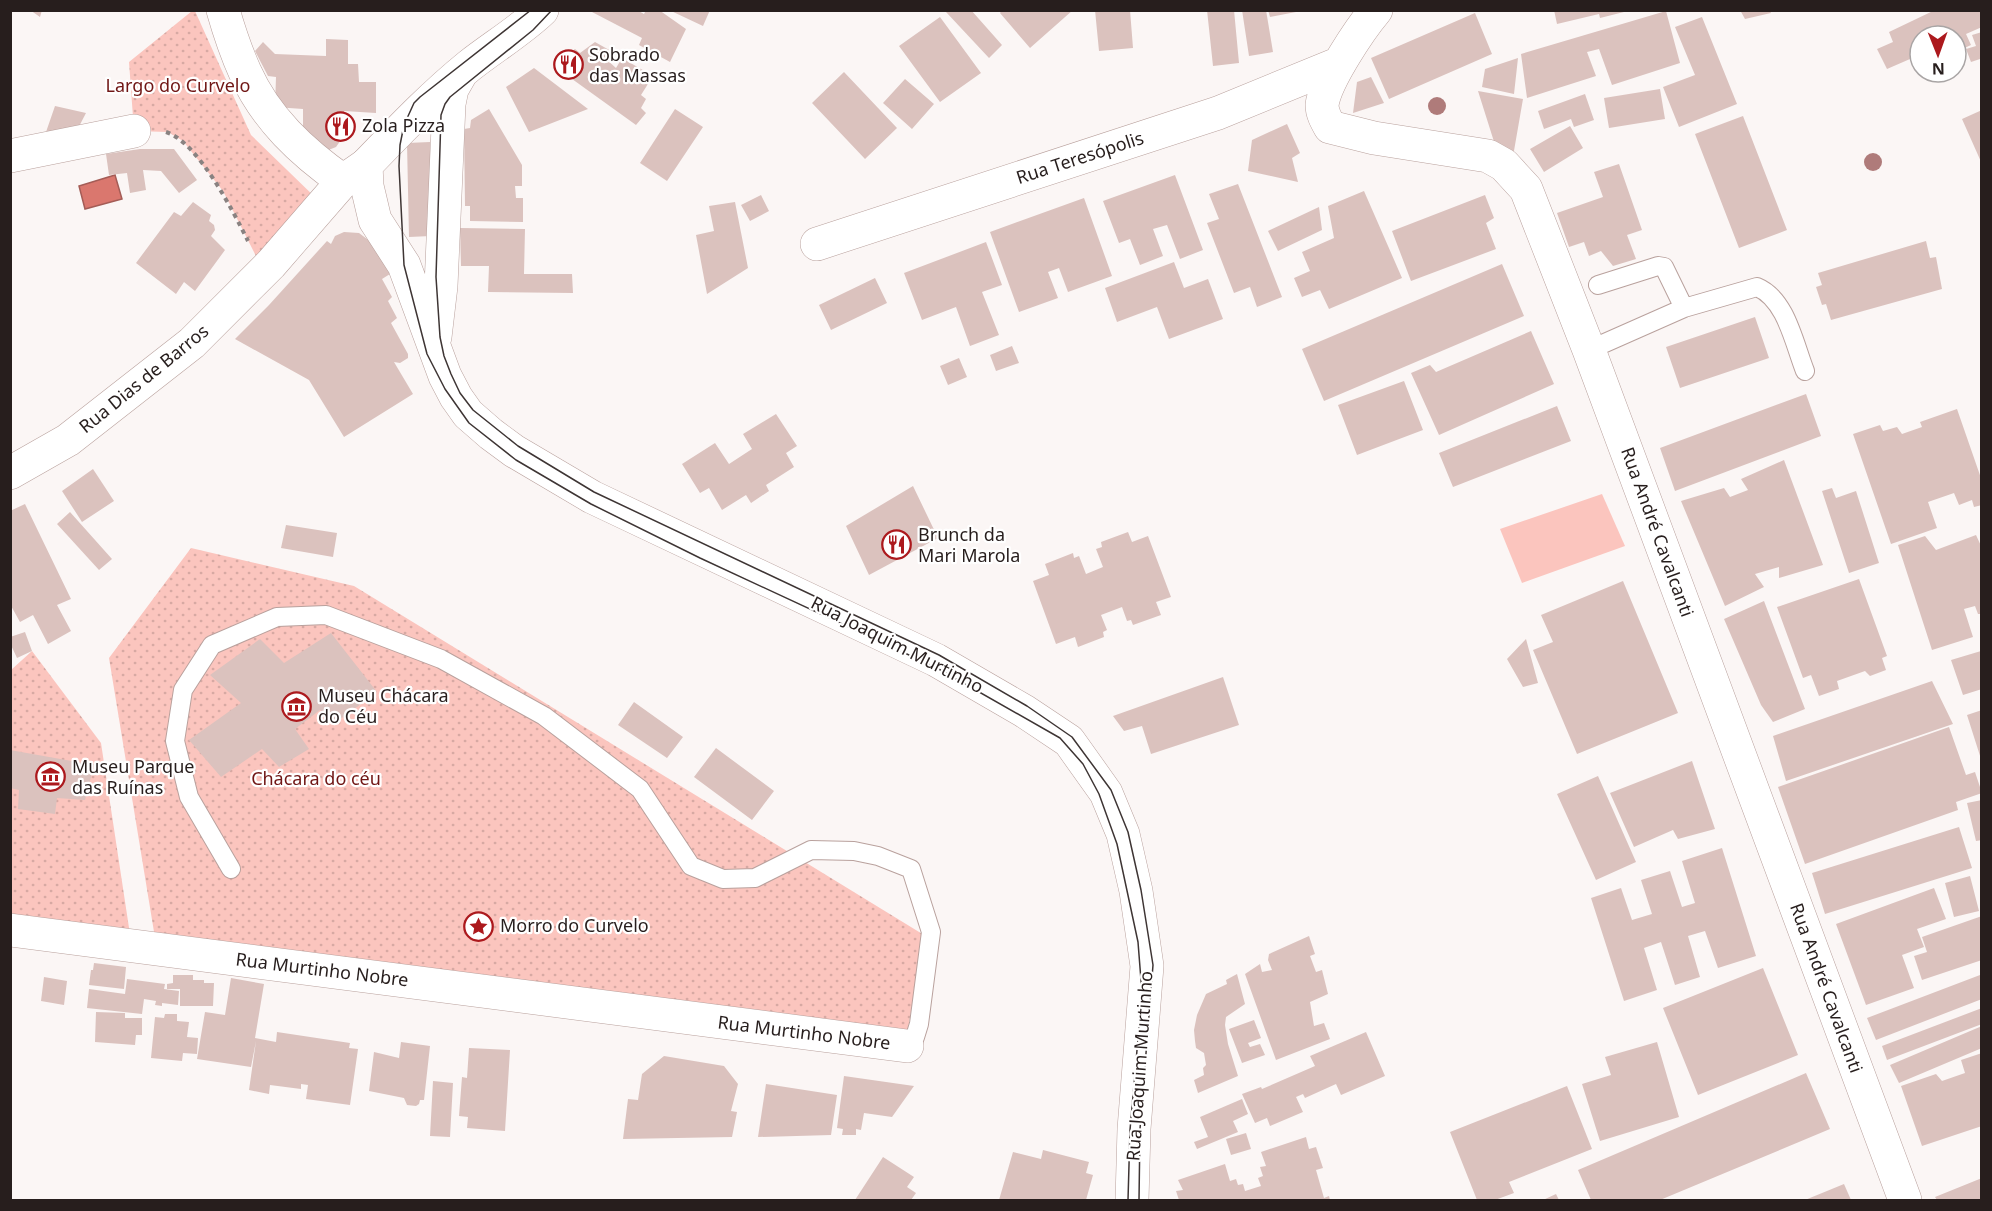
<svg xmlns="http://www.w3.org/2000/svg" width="1992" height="1211" font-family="'Noto Sans',sans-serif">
<defs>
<pattern id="green-dots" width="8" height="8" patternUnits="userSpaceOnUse" patternTransform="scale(1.5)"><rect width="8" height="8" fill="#fbc5be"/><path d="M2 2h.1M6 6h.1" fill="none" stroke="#d7a9a3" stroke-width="1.8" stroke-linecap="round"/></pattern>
</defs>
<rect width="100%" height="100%" fill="#fbf6f5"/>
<path fill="url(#green-dots)" d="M192,11H195L251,135L319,201L258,260L223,191L183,141L168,132L134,131L129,62Z
M191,548L354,586L924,935L906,1041L156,944L109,658Z
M32,651L101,743L131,941L11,927V670Z"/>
<path fill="#fbc5be" d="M1602,494L1625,546L1522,583L1500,529Z"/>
<path fill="#da776e" stroke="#a45c56" stroke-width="1.5" d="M115,175L122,199L85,209L79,186Z"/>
<path fill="#dbc2be" d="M30,10H42L40,17Z
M594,10H637L644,14L646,10H659L686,29L670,62L639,45L642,38L592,12Z
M669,10H710L703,26Z
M948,10H971L1002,45L989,58L946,12Z
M1002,10H1073L1030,48L1000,13Z
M1095,10H1130L1133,48L1099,51Z
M1207,10H1234L1239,63L1213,66Z
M1242,10H1266L1273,52L1249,56Z
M1268,10H1296V12L1270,17Z
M1554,10H1628V11L1600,18L1599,14L1557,24Z
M1740,10H1769L1771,13L1745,19Z
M1935,10H1982V27L1966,34L1971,45L1956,52V36H1920V68L1915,71L1910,59L1887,69L1877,49L1893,42L1889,32Z
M1666,11L1680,63L1612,85L1599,49L1587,52L1596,76L1527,98L1521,54Z
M1475,13L1492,54L1389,99L1371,58Z
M940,17L981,73L940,102L899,46Z
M1702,17L1737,104L1679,127L1663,87L1695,75L1675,27Z
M1982,32V63L1980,59L1971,62L1966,49L1976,46L1972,35Z
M326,39L348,40V64H358L359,82H376V113L344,111L343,137L336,147L326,151L303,133V109L275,107L276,77L268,76L255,51L263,42L275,54L326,56Z
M595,42L611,51L606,59L616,68L622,58L653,76L641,95L646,99L641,108L646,113L636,125L554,66L575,49L580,53Z
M1518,58L1514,94L1482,87L1485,69Z
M534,68L588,109L529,132L506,87Z
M844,72L897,128L865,159L812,103Z
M1371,77L1384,103L1353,113L1357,82Z
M905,79L934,104L912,129L883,103Z
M1660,89L1665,119L1609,128L1604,98Z
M1478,91L1523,99L1511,168L1496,148Z
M1585,94L1594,120L1574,127L1571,119L1544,129L1538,111Z
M55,106L86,113L73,138L46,132Z
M489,109L522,165V186H515L516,198H523V222L470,221V206H465L464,129L470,128L471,120Z
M675,109L703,127L667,181L640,163Z
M1982,110V164L1962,119Z
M1743,116L1787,230L1739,248L1695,134Z
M1287,124L1300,153L1292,158L1298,182L1248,171L1252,140Z
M1570,126L1583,148L1544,172L1530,149Z
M430,142L431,236L409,237L407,143Z
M140,149H174L197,180L179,193L161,171L143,170L146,190L130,193L127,173L109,175L106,154Z
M1619,164L1642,230L1627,235L1636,259L1613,266L1601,251L1589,256L1584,242L1569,247L1557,213L1603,197L1594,172Z
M1175,175L1203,250L1180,259L1167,225L1153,229L1163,256L1140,265L1130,239L1119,243L1103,201Z
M1238,184L1282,297L1257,307L1250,287L1234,293L1207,223L1219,219L1209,194Z
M1364,191L1402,278L1329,309L1320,290L1302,297L1294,278L1310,271L1302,252L1334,238L1328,206Z
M761,195L769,211L750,221L741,205Z
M1485,195L1494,218L1486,223L1496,249L1411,281L1392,231Z
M1084,198L1112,276L1068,292L1059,268L1048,272L1058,298L1019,312L990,232Z
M193,202L211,215L209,221L214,225L215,230L211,236L225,250L195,291L184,282L176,294L136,263L174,212L181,216Z
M735,202L748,268L707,294L696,235L714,231L709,206Z
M1319,207L1322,230L1278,251L1268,231Z
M460,228L525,229L524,274H572L573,293L488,292L489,266H461Z
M344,232L359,233L371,242L390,274L382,279L392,297L388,301L397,318L391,323L408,354V358L400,363L394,362L413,394L344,437L309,380L235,339L269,305L327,241L331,244L335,236Z
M1926,241L1930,258L1936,257L1942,289L1831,320L1826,304L1822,305L1816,287L1822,285L1818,273Z
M986,242L1002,285L982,292L999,335L970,346L956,307L922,320L904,273Z
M1174,262L1184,288L1208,279L1223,319L1169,339L1157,307L1117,322L1105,288Z
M1502,264L1524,316L1324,401L1302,349Z
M875,278L887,303L831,330L819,305Z
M1755,317L1769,358L1680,388L1666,347Z
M1531,331L1554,384L1439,435L1411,373L1430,365L1436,372Z
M1012,346L1019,363L996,371L990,355Z
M959,358L967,377L948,385L940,366Z
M1404,381L1423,430L1357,455L1338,405Z
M1806,394L1821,436L1675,491L1660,448Z
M1557,406L1571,441L1453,487L1439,453Z
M1957,409L1982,481V505L1974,507L1972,500L1959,505L1954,493L1928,502L1937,528L1891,544L1853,434L1880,425L1883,431L1897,427L1902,434L1922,427L1920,422Z
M776,414L797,446L786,453L794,467L766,485L769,491L751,503L746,495L722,510L709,488L700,493L682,464L715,443L729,464L752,449L743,434Z
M1784,460L1823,565L1779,578V567L1755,574L1764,587L1725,606L1681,501L1724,488L1730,497L1748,490L1741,479Z
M93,469L114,501L82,522L62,491Z
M913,486L938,538L869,575L846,526Z
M1832,488L1836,498L1856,491L1879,563L1849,573L1822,491Z
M25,504L71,599L57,605L71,631L48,644L33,615L20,622L10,604V511Z
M70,512L112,559L99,570L57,524Z
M286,525L337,533L333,557L281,548Z
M1128,532L1132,542L1148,536L1171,597L1156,602L1161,615L1133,625L1131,620L1127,621L1122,607L1101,615L1107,630L1103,632L1104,637L1078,647L1075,637L1056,644L1033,581L1049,575L1045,564L1073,553L1074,558L1079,556L1086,574L1103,567L1096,549L1102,547L1101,542Z
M1976,535L1982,548V614H1978L1975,606L1964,609L1973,637L1932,650L1898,545L1925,536L1936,550Z
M1859,579L1887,656L1882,658L1886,670L1870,676L1865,671L1837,681L1839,689L1819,696L1811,675L1803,678L1777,607Z
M1623,581L1678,713L1577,754L1533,650L1553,642L1541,615Z
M1764,601L1805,709L1773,722L1761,705L1724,619Z
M25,632L32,651L17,658L10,643V637Z
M331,633L377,692L335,723L320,710L295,729L309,749L279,767L262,749L221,777L189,740L241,703L210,675L260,639L284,663Z
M1526,639L1538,683L1523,687L1507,659Z
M1981,651L1982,689L1963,695L1951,660Z
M1223,677L1239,725L1151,754L1142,726L1124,731L1113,716Z
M1932,681L1953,724L1786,781L1773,736Z
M634,702L683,737L667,758L618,725Z
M1982,710V759H1981L1967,715Z
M1949,727L1966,775L1975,772L1982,793L1956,802L1958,810L1805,864L1778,787Z
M716,748L774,791L752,820L694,777Z
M10,750L94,765L85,800L57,798L55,814L18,809L19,790L10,788Z
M1692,761L1715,829L1678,839L1673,830L1634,847L1610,793Z
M1598,776L1636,862L1596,880L1557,794Z
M1982,800V840L1976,841L1967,803Z
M1959,827L1972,868L1825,914L1812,873Z
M1722,848L1756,956L1718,968L1705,931L1688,936L1700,977L1675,985L1661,942L1644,948L1657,990L1624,1001L1591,898L1621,888L1632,920L1652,914L1641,880L1670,871L1682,907L1695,903L1682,861Z
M1970,876L1979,911L1954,917L1945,883Z
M1934,888L1946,919L1917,929L1924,947L1902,955L1914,988L1866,1005L1836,924Z
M1982,916V960L1922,980L1914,956L1927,952L1922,937Z
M1309,936L1315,954L1310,956L1316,972L1322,970L1328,994L1310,1002L1314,1026L1324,1023L1330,1039L1276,1060L1245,974L1260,964L1262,972L1272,970L1268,960L1269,954Z
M94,963L126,967L124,989L89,985L91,970H93Z
M1763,968L1798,1055L1698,1095L1663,1008Z
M1237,974L1245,1004L1226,1017L1225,1025L1228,1044L1238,1076L1198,1093L1194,1080L1204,1075L1203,1068L1206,1065L1204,1053L1196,1048L1195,1041L1194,1030L1197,1015L1206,994L1227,984L1226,980Z
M173,975H193V980H204V983H214L213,1006H180V989H167V984L173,983Z
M1980,975L1982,999L1876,1040L1867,1018Z
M44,977L67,981L64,1005L41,1001Z
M231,978L264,984L255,1038L276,1042L277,1032L350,1043L349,1048L358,1049L350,1105L306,1099L308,1085L301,1084V1089L270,1085L269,1094L249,1090L256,1041L251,1067L197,1059L205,1012L225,1015Z
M127,979L165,984L164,989L179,991L178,1005L162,1003V1006L155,1005L156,1001L144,999L142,1014L87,1008L89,989L125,994Z
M1982,1008V1024L1887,1060L1882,1046Z
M96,1012L125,1013V1018H142V1035H136L135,1045L95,1042Z
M165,1014H177V1021L189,1022L187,1037L198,1038L197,1054L183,1053L182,1061L151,1058L155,1017L164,1018Z
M1254,1020L1261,1038L1248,1043L1250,1047L1260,1044L1265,1055L1242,1063L1229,1029Z
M1982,1026V1048L1899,1083L1890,1065Z
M1366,1032L1385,1076L1341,1095L1336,1084L1305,1098L1303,1094L1296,1097L1303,1112L1270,1126L1267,1118L1255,1123L1242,1094L1261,1087L1262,1089L1315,1066L1310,1056Z
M401,1042L430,1046L424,1100H420L419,1104L416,1106L407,1105L404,1098L369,1091L374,1052L399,1058Z
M1657,1042L1679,1117L1600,1141L1582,1084L1611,1075L1605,1057Z
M469,1048L510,1050L505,1131L467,1128L468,1117L459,1116L462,1077L467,1078Z
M1982,1053V1126L1922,1146L1901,1086L1936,1074L1942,1081L1965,1073L1961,1060Z
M664,1056L724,1066L738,1084L731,1111L737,1112L732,1137L623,1139L628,1099L638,1100L642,1074Z
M1806,1073L1830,1129L1660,1200H1591L1578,1170Z
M844,1076L914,1086L892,1117L864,1113L861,1130L856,1129V1135H842L843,1129L837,1128Z
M433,1081L453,1083L450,1137L430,1136Z
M766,1084L837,1095L831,1135L758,1137Z
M1567,1086L1592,1149L1509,1182L1514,1193L1495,1200H1477L1450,1132Z
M1242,1099L1248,1114L1233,1121L1238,1132L1197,1149L1194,1142L1208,1137L1200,1117Z
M1246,1133L1251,1149L1231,1155L1226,1139Z
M1306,1137L1309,1149L1316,1147L1323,1168L1316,1170L1324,1198L1329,1196L1330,1200H1179L1176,1191L1183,1190L1178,1180L1225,1164L1230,1181L1236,1179L1238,1185L1243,1184L1245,1191L1261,1186L1258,1178L1263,1176L1260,1167L1266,1166L1261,1152Z
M1043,1150L1089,1162L1086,1173L1093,1175L1086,1200H999L1013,1152L1041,1159Z
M883,1157L914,1177L907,1187L916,1193L911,1200H855Z
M1982,1178V1200H1937L1935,1197Z
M1844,1184L1851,1200H1805Z
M1556,1194L1559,1200H1543Z"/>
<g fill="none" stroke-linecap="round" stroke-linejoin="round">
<defs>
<path id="lane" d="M1598,285L1658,266L1664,267L1684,308
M1589,350L1684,308L1757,287C1786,299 1794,343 1805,371
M231,869L189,797L175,741L183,690L212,645L277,617L326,615L441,659L544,716L640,789L691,866L723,879L755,878L811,850L854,851L878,856L911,869L931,932L919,1024L915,1037L907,1046"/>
<path id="street" d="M223,10C229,31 236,52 245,72C266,119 302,152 343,181
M1376,10C1360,29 1325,81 1322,105C1322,113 1326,120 1330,127L1374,138L1488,156L1504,165L1526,189L1589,350L1905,1200
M10,156L134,131
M817,244L1218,113L1340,63
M10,473L68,440L192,343L271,264L343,181L366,165
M10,930L907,1046"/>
<path id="secondary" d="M542,10C520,31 493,47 469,66C432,96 399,131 366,165L367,186L375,220L404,265L445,376L456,397L468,414L491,434L514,451L592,497L936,660L1024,711L1069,741L1106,793L1123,834L1136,891L1147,966L1134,1129L1132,1200
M435,337L441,286L449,104L452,89L460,75"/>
</defs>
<use href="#lane" stroke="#b9a19d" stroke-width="20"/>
<use href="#street" stroke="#b9a19d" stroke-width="34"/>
<use href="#secondary" stroke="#b9a19d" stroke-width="34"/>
<path stroke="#898281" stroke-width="4" stroke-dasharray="4.5 4.5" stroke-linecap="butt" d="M166,132C198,142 233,211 248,241"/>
<use href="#lane" stroke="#fff" stroke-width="18"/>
<use href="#street" stroke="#fff" stroke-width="33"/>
<use href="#secondary" stroke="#fff" stroke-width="33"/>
<path stroke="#3e3534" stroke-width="1.5" d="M531,10L420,97L414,103L404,125L400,145L399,166L404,265L427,354L445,389L469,423L516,460L591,504L700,558L937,668L1060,738L1083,764L1099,794L1117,844L1138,942L1142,993L1130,1130L1128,1200
M552,10L533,30L450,97L445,104L441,115L436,277L440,337L444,356L451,374L460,393L473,410L518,446L594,492L939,655L1027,706L1072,737L1111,790L1128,832L1141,890L1153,965L1140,1129L1139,1200"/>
</g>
<g fill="#af7b7a">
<circle cx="1437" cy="106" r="9"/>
<circle cx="1873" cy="162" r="9"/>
</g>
<defs>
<symbol id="restaurant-ring" viewBox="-11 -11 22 22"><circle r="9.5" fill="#fff" stroke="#ac191d" stroke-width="1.5"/><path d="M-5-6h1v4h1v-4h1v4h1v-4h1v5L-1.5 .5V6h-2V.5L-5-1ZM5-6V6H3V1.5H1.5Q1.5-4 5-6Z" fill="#ac191d"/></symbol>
<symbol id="museum-ring" viewBox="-11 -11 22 22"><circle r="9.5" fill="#fff" stroke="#ac191d" stroke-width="1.5"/><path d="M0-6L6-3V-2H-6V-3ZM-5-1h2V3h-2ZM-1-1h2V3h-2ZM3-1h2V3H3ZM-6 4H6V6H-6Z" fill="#ac191d"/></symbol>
<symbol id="sight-ring" viewBox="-11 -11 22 22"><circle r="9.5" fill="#fff" stroke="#ac191d" stroke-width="1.5"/><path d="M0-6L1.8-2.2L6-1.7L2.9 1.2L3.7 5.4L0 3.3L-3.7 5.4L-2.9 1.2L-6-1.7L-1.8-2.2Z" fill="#ac191d"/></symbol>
</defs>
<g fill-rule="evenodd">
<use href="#restaurant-ring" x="552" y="48" width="33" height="33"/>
<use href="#restaurant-ring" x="324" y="110" width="33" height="33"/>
<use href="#restaurant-ring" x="880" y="528" width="33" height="33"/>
<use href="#museum-ring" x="280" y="690" width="33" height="33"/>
<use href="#museum-ring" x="34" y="760" width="33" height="33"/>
<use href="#sight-ring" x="462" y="910" width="33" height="33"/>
</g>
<g text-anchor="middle" stroke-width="4.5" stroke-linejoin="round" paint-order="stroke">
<g font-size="18" fill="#271e1d" stroke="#fff" text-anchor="start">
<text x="589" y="61">Sobrado<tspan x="589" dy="21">das Massas</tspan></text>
<text x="362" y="132">Zola Pizza</text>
<text x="918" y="541">Brunch da<tspan x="918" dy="21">Mari Marola</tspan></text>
<text x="318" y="702">Museu Chácara<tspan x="318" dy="21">do Céu</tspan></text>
<text x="72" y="773">Museu Parque<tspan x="72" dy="21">das Ruínas</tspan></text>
<text x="500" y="932">Morro do Curvelo</text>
</g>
<g font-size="18" fill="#701615" stroke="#fff">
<text x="178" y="92">Largo do Curvelo</text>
<text x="316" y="785">Chácara do céu</text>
</g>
<g font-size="18" fill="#271e1d" stroke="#fff">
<text transform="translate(1080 158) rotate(-18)" y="6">Rua Teresópolis</text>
<text transform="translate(144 379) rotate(-39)" y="6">Rua Dias de Barros</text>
<text transform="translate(1657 532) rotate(70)" y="6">Rua André Cavalcanti</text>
<text transform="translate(897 645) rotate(27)" y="6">Rua Joaquim Murtinho</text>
<text transform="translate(322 970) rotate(7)" y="6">Rua Murtinho Nobre</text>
<text transform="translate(1826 988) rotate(70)" y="6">Rua André Cavalcanti</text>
<text transform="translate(804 1033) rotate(7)" y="6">Rua Murtinho Nobre</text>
<text transform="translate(1140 1066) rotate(-86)" y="6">Rua Joaquim Murtinho</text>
</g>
</g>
<rect width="1992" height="1211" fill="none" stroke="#271e1d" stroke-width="24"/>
<g transform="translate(1938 54) rotate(179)"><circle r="28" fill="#ffffff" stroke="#a9a5a5" stroke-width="1.5"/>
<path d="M0-4.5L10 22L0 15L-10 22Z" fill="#ac191d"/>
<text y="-9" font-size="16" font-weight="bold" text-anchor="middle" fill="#271e1d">N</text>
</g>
</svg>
